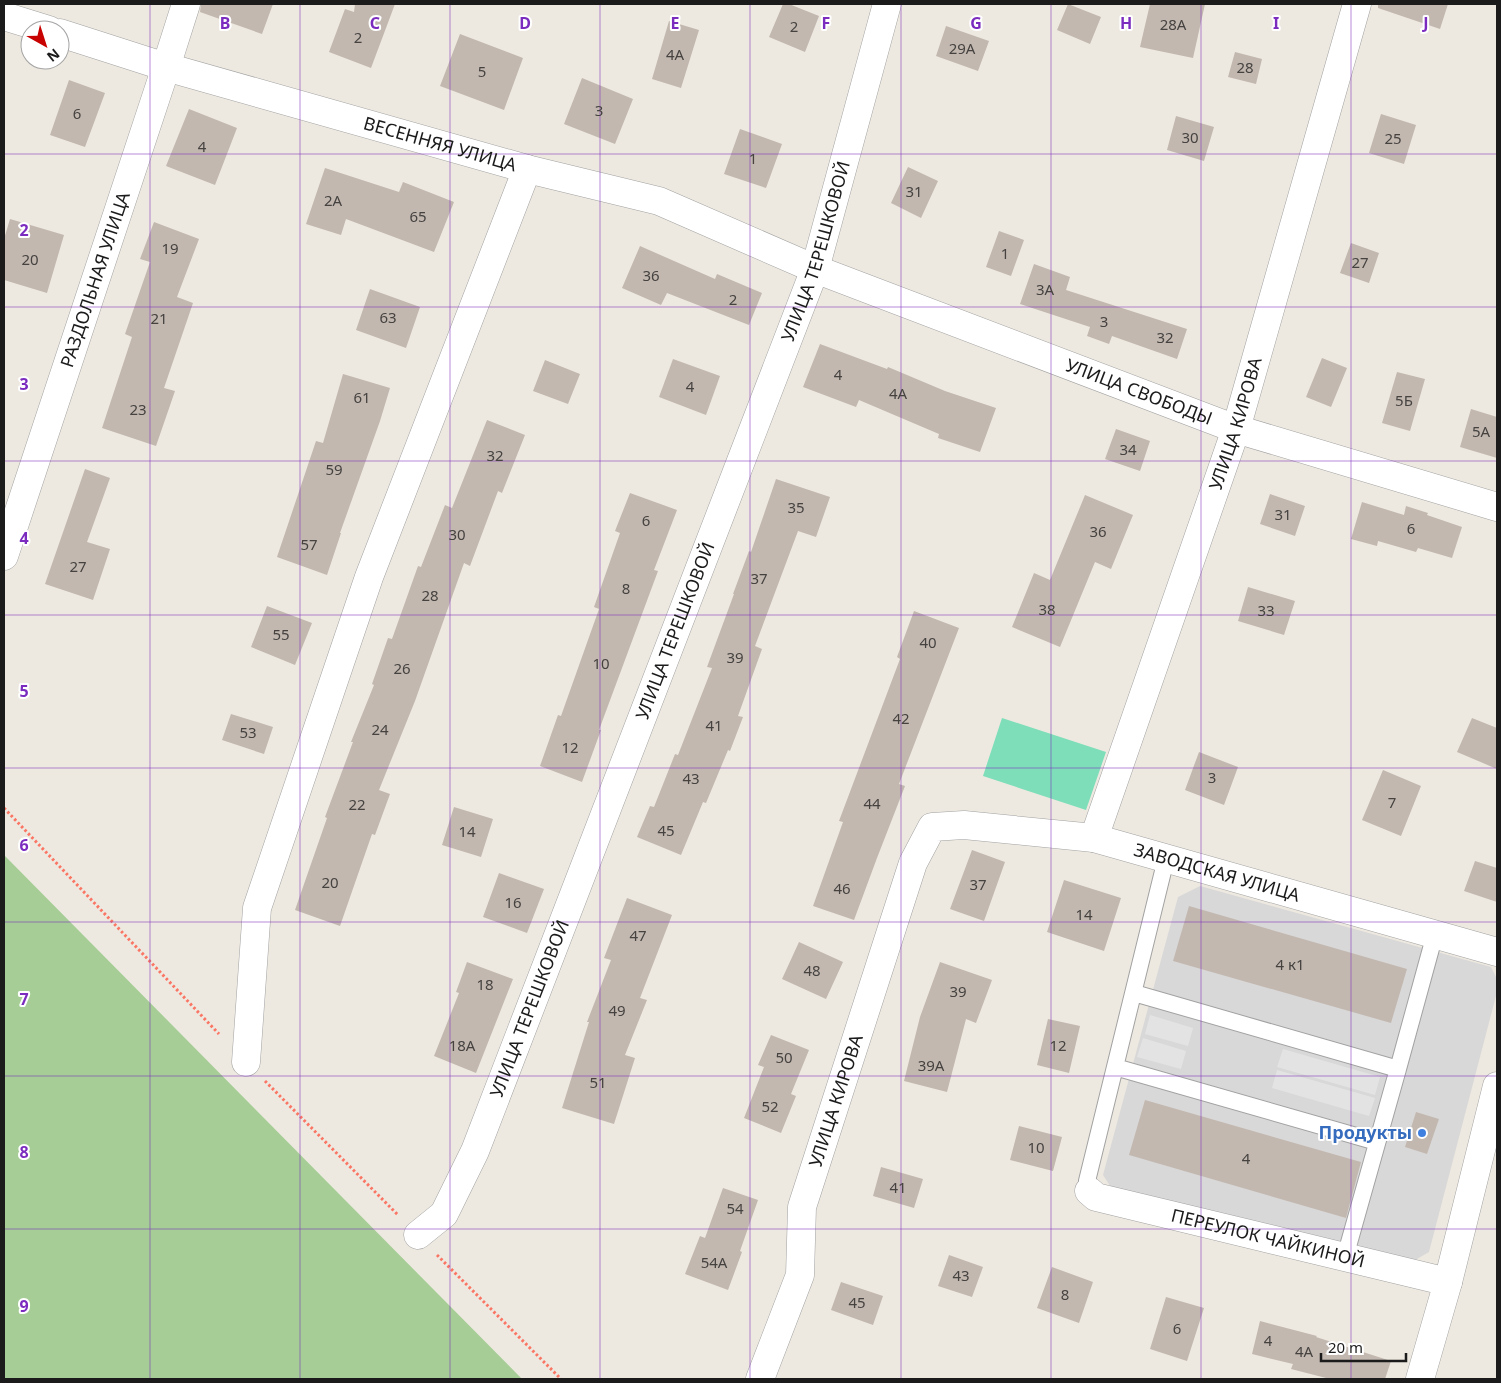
<svg xmlns="http://www.w3.org/2000/svg" width="1501" height="1383" font-family="'Noto Sans',sans-serif">
<rect width="100%" height="100%" fill="#ede9e0"/>
<path fill="#d9d8d8" d="M1200,886L1491,967L1497,979V992L1429,1252L1405,1266L1114,1192L1103,1175L1178,897Z"/>
<path fill="#a5cd95" d="M4,855L522,1379H4Z"/>
<path fill="#7ddeb9" d="M1002,718L1106,752L1086,810L983,776Z"/>
<path fill="#e3e3e3" d="M1150,1015L1193,1028L1188,1046L1145,1034Z
M1143,1038L1186,1051L1181,1069L1137,1057Z
M1283,1049L1380,1077L1375,1095L1277,1067Z
M1277,1070L1375,1098L1369,1116L1272,1088Z"/>
<path fill="#c2b8b0" d="M201,4H273L262,34L200,12Z
M355,4H395L371,68L329,52L345,9L354,12Z
M783,4H789L819,16L805,52L769,37Z
M1068,4L1101,17L1090,44L1057,30Z
M1150,4H1205L1193,58L1140,47Z
M1378,4H1448L1440,29L1378,8Z
M669,21L699,30L681,88L652,79Z
M946,26L989,41L978,71L936,56Z
M460,34L523,58L504,110L440,86Z
M1235,52L1262,59L1256,84L1228,77Z
M582,78L633,99L615,144L564,124Z
M69,80L105,93L85,147L50,135Z
M189,109L237,128L215,185L166,166Z
M1381,114L1416,125L1404,164L1369,153Z
M1176,116L1214,127L1204,161L1167,150Z
M740,129L782,144L766,188L724,174Z
M908,167L938,181L921,218L891,203Z
M325,168L399,192L403,182L454,202L434,252L346,219L341,235L306,224Z
M10,219L64,235L47,293L4,280V239Z
M154,222L199,239L177,297L193,303L164,388L175,391L156,446L102,428L132,337L125,334L150,262L140,259Z
M999,231L1024,240L1011,276L986,267Z
M1351,243L1379,253L1369,283L1340,273Z
M640,246L715,279L717,274L762,293L749,325L667,293L661,305L622,288Z
M1034,264L1070,277L1066,290L1187,329L1177,359L1112,336L1109,344L1087,336L1090,327L1020,304Z
M370,289L420,307L406,348L356,330Z
M820,344L887,369L888,367L945,391L996,408L980,452L938,438L939,434L859,400L856,407L803,387Z
M1322,358L1347,368L1331,407L1306,397Z
M673,359L720,376L706,415L659,397Z
M545,360L580,374L568,404L533,391Z
M1397,372L1425,379L1410,431L1382,423Z
M343,374L390,388L380,421L340,533H341L327,575L277,557L316,441L323,443Z
M1471,409L1497,417V458L1460,447Z
M487,420L525,435L502,493L498,491L470,566L464,563L415,701L379,790L390,794L375,835L372,834L340,926L295,910L327,818L325,817L353,742H351L374,685L372,684L388,638L392,639L418,566L421,567L445,505L452,508Z
M1116,429L1150,441L1140,471L1105,459Z
M85,469L110,478L87,542L110,549L93,600L45,584Z
M776,479L830,497L816,537L798,531L755,646L762,649L738,716L743,717L730,751L728,750L706,803L703,802L681,855L637,837L650,806L654,807L675,754L678,755L712,668L707,667L734,594H733L749,551L751,552Z
M630,493L677,510L654,570L658,571L599,730H601L582,782L540,766L558,715L561,716L599,609L594,607L620,533L615,531Z
M1270,494L1305,506L1295,536L1260,524Z
M1085,495L1133,515L1111,569L1095,562L1060,647L1012,627L1034,573L1050,580Z
M1362,502L1404,515L1406,506L1428,513L1427,515L1462,527L1452,558L1418,548L1416,552L1378,541L1377,546L1351,539Z
M1248,587L1295,601L1284,635L1238,621Z
M267,606L312,623L295,665L251,647Z
M914,611L959,628L899,784L905,786L877,858L854,920L813,906L843,822L839,821L900,659L897,657Z
M231,714L273,727L264,754L222,740Z
M1472,718L1497,728V769L1457,752Z
M1199,752L1238,767L1224,805L1185,790Z
M1383,770L1421,786L1401,836L1362,820Z
M454,807L493,819L481,857L442,845Z
M972,850L1005,862L984,921L950,909Z
M1475,861L1497,868V902L1464,891Z
M499,873L544,889L527,933L483,917Z
M1064,880L1121,898L1104,951L1047,932Z
M627,898L672,915L640,998L647,1000L625,1055L635,1058L614,1124L562,1108L589,1022H587L611,960L604,958Z
M1189,906L1407,969L1391,1023L1173,961Z
M799,942L843,962L826,999L782,979Z
M467,962L513,979L476,1073L434,1056L459,993L456,992Z
M940,962L992,980L976,1023L966,1019L947,1092L904,1081L920,1017Z
M1048,1019L1080,1026L1069,1073L1037,1065Z
M771,1035L809,1050L791,1094L796,1096L781,1133L744,1118L764,1067L758,1065Z
M1145,1100L1361,1162L1346,1218L1129,1155Z
M1416,1112L1439,1119L1427,1154L1405,1147Z
M1019,1126L1062,1137L1053,1171L1010,1160Z
M881,1167L923,1179L914,1208L873,1196Z
M723,1188L758,1200L740,1251L742,1252L728,1290L685,1274L700,1236L705,1238Z
M949,1255L983,1267L972,1297L938,1286Z
M1052,1267L1093,1282L1079,1323L1037,1308Z
M841,1282L883,1296L873,1325L831,1310Z
M1166,1297L1204,1308L1187,1361L1150,1349Z
M1260,1321L1317,1336L1316,1337L1391,1361L1385,1379H1330L1291,1369L1293,1364L1252,1354Z"/>
<g fill="none" stroke-linecap="round" stroke-linejoin="round">
<defs>
<path id="service" d="M1134,993L1398,1069L1435,934
M1115,1067L1377,1142
M1089,1191L1087,1181L1166,859
M1345,1257L1398,1069"/>
<g id="minor">
<path d="M4,16L49,30"/>
<path id="s1" d="M60,33L166,67L527,169L659,201L815,269L1236,429L1497,507"/>
<path id="s2" d="M4,556L166,67L186,4"/>
<path id="s3" d="M1094,838L1236,429L1357,4"/>
<path d="M246,1062L257,908L369,577L527,169"/>
<path id="s4" d="M1089,1191L1096,1197L1448,1282"/>
<path id="s5" d="M418,1235L444,1214L475,1151L815,269L887,4"/>
<path id="s6" d="M760,1379L800,1275L802,1207L913,863L932,827L964,825L1094,838L1497,952"/>
<path d="M1420,1379L1448,1282L1497,1086"/>
</g>
</defs>
<use href="#service" stroke="#a2a2a2" stroke-width="18"/>
<use href="#minor" stroke="#a2a2a2" stroke-width="29"/>
<path stroke="#fa7564" stroke-width="3" stroke-dasharray="2.5 2.5" stroke-linecap="butt" d="M4,808L219,1034
M265,1081L398,1215
M437,1255L561,1379"/>
<use href="#service" stroke="#fff" stroke-width="16"/>
<use href="#minor" stroke="#fff" stroke-width="28"/>
</g>
<path fill="none" stroke="#7b2cbf" stroke-width="1" stroke-opacity="0.55" d="M150,4V1379M300,4V1379M450,4V1379M600,4V1379M750,4V1379M901,4V1379M1051,4V1379M1201,4V1379M1351,4V1379M4,154H1497M4,307H1497M4,461H1497M4,615H1497M4,768H1497M4,922H1497M4,1076H1497M4,1229H1497"/>
<circle fill="#3f7fe0" stroke="#fff" stroke-width="2" cx="1422" cy="1133" r="5"/>
<g text-anchor="middle" stroke-width="4" stroke-linejoin="round" paint-order="stroke">
<g font-size="15" fill="#454240">
<text x="1173" y="30">28А</text>
<text x="794" y="32">2</text>
<text x="358" y="43">2</text>
<text x="962" y="54">29А</text>
<text x="675" y="60">4А</text>
<text x="1245" y="73">28</text>
<text x="482" y="77">5</text>
<text x="599" y="116">3</text>
<text x="77" y="119">6</text>
<text x="1190" y="143">30</text>
<text x="1393" y="144">25</text>
<text x="202" y="152">4</text>
<text x="753" y="164">1</text>
<text x="914" y="197">31</text>
<text x="333" y="206">2А</text>
<text x="418" y="222">65</text>
<text x="170" y="254">19</text>
<text x="1005" y="259">1</text>
<text x="30" y="265">20</text>
<text x="1360" y="268">27</text>
<text x="651" y="281">36</text>
<text x="1045" y="295">3А</text>
<text x="733" y="305">2</text>
<text x="388" y="323">63</text>
<text x="159" y="324">21</text>
<text x="1104" y="327">3</text>
<text x="1165" y="343">32</text>
<text x="838" y="380">4</text>
<text x="690" y="392">4</text>
<text x="898" y="399">4А</text>
<text x="362" y="403">61</text>
<text x="1404" y="406">5Б</text>
<text x="138" y="415">23</text>
<text x="1481" y="437">5А</text>
<text x="1128" y="455">34</text>
<text x="495" y="461">32</text>
<text x="334" y="475">59</text>
<text x="796" y="513">35</text>
<text x="1283" y="520">31</text>
<text x="646" y="526">6</text>
<text x="1411" y="534">6</text>
<text x="1098" y="537">36</text>
<text x="457" y="540">30</text>
<text x="309" y="550">57</text>
<text x="78" y="572">27</text>
<text x="759" y="584">37</text>
<text x="626" y="594">8</text>
<text x="430" y="601">28</text>
<text x="1047" y="615">38</text>
<text x="1266" y="616">33</text>
<text x="281" y="640">55</text>
<text x="928" y="648">40</text>
<text x="735" y="663">39</text>
<text x="601" y="669">10</text>
<text x="402" y="674">26</text>
<text x="901" y="724">42</text>
<text x="714" y="731">41</text>
<text x="380" y="735">24</text>
<text x="248" y="738">53</text>
<text x="570" y="753">12</text>
<text x="1212" y="783">3</text>
<text x="691" y="784">43</text>
<text x="1392" y="808">7</text>
<text x="872" y="809">44</text>
<text x="357" y="810">22</text>
<text x="666" y="836">45</text>
<text x="467" y="837">14</text>
<text x="330" y="888">20</text>
<text x="978" y="890">37</text>
<text x="842" y="894">46</text>
<text x="513" y="908">16</text>
<text x="1084" y="920">14</text>
<text x="638" y="941">47</text>
<text x="1290" y="970">4 к1</text>
<text x="812" y="976">48</text>
<text x="485" y="990">18</text>
<text x="958" y="997">39</text>
<text x="617" y="1016">49</text>
<text x="462" y="1051">18А</text>
<text x="1058" y="1051">12</text>
<text x="784" y="1063">50</text>
<text x="931" y="1071">39А</text>
<text x="598" y="1088">51</text>
<text x="770" y="1112">52</text>
<text x="1036" y="1153">10</text>
<text x="1246" y="1164">4</text>
<text x="898" y="1193">41</text>
<text x="735" y="1214">54</text>
<text x="714" y="1268">54А</text>
<text x="961" y="1281">43</text>
<text x="1065" y="1300">8</text>
<text x="857" y="1308">45</text>
<text x="1177" y="1334">6</text>
<text x="1268" y="1346">4</text>
<text x="1304" y="1357">4А</text>
</g>
<g font-size="18" fill="#1b1b1b" stroke="#fff">
<text dy="6" stroke="none"><textPath href="#s1" startOffset="396">ВЕСЕННЯЯ УЛИЦА</textPath></text>
<text dy="6" stroke="none"><textPath href="#s5" startOffset="1066">УЛИЦА ТЕРЕШКОВОЙ</textPath></text>
<text dy="6" stroke="none"><textPath href="#s2" startOffset="291">РАЗДОЛЬНАЯ УЛИЦА</textPath></text>
<text dy="6" stroke="none"><textPath href="#s1" startOffset="1139">УЛИЦА СВОБОДЫ</textPath></text>
<text dy="6" stroke="none"><textPath href="#s3" startOffset="438">УЛИЦА КИРОВА</textPath></text>
<text dy="6" stroke="none"><textPath href="#s5" startOffset="661">УЛИЦА ТЕРЕШКОВОЙ</textPath></text>
<text dy="6" stroke="none"><textPath href="#s6" startOffset="872">ЗАВОДСКАЯ УЛИЦА</textPath></text>
<text dy="6" stroke="none"><textPath href="#s5" startOffset="256">УЛИЦА ТЕРЕШКОВОЙ</textPath></text>
<text dy="6" stroke="none"><textPath href="#s6" startOffset="291">УЛИЦА КИРОВА</textPath></text>
<text dy="6" stroke="none"><textPath href="#s4" startOffset="186">ПЕРЕУЛОК ЧАЙКИНОЙ</textPath></text>
</g>
<g font-size="18" font-weight="bold" fill="#366cbe" stroke="#fff" text-anchor="end">
<text x="1412" y="1139">Продукты</text>
</g>
</g>
<g font-size="16" text-anchor="middle" font-weight="bold" fill="#7b2cbf" stroke="#fff" stroke-width="4" stroke-linejoin="round" paint-order="stroke">
<text x="225" y="29">B</text>
<text x="375" y="29">C</text>
<text x="525" y="29">D</text>
<text x="675" y="29">E</text>
<text x="826" y="29">F</text>
<text x="976" y="29">G</text>
<text x="1126" y="29">H</text>
<text x="1276" y="29">I</text>
<text x="1426" y="29">J</text>
<text x="24" y="236">2</text>
<text x="24" y="390">3</text>
<text x="24" y="544">4</text>
<text x="24" y="697">5</text>
<text x="24" y="851">6</text>
<text x="24" y="1005">7</text>
<text x="24" y="1158">8</text>
<text x="24" y="1312">9</text>
</g>
<rect width="1501" height="1383" fill="none" stroke="#1b1b1b" stroke-width="10"/>
<g transform="translate(45 45) rotate(141)"><circle r="24" fill="#ffffff" stroke="#a4a4a4"/>
<path d="M0-4L9 19L0 12L-9 19Z" fill="#c70200"/>
<text y="-8" font-size="14" font-weight="bold" text-anchor="middle" fill="#1b1b1b">N</text>
</g>
<path d="M1321 1353v8h85v-8" fill="none" stroke="#1b1b1b" stroke-width="2.5"/>
<text x="1328" y="1353" font-size="15" fill="#1b1b1b" stroke="#ffffff" stroke-width="4" paint-order="stroke">20 m</text>
</svg>
